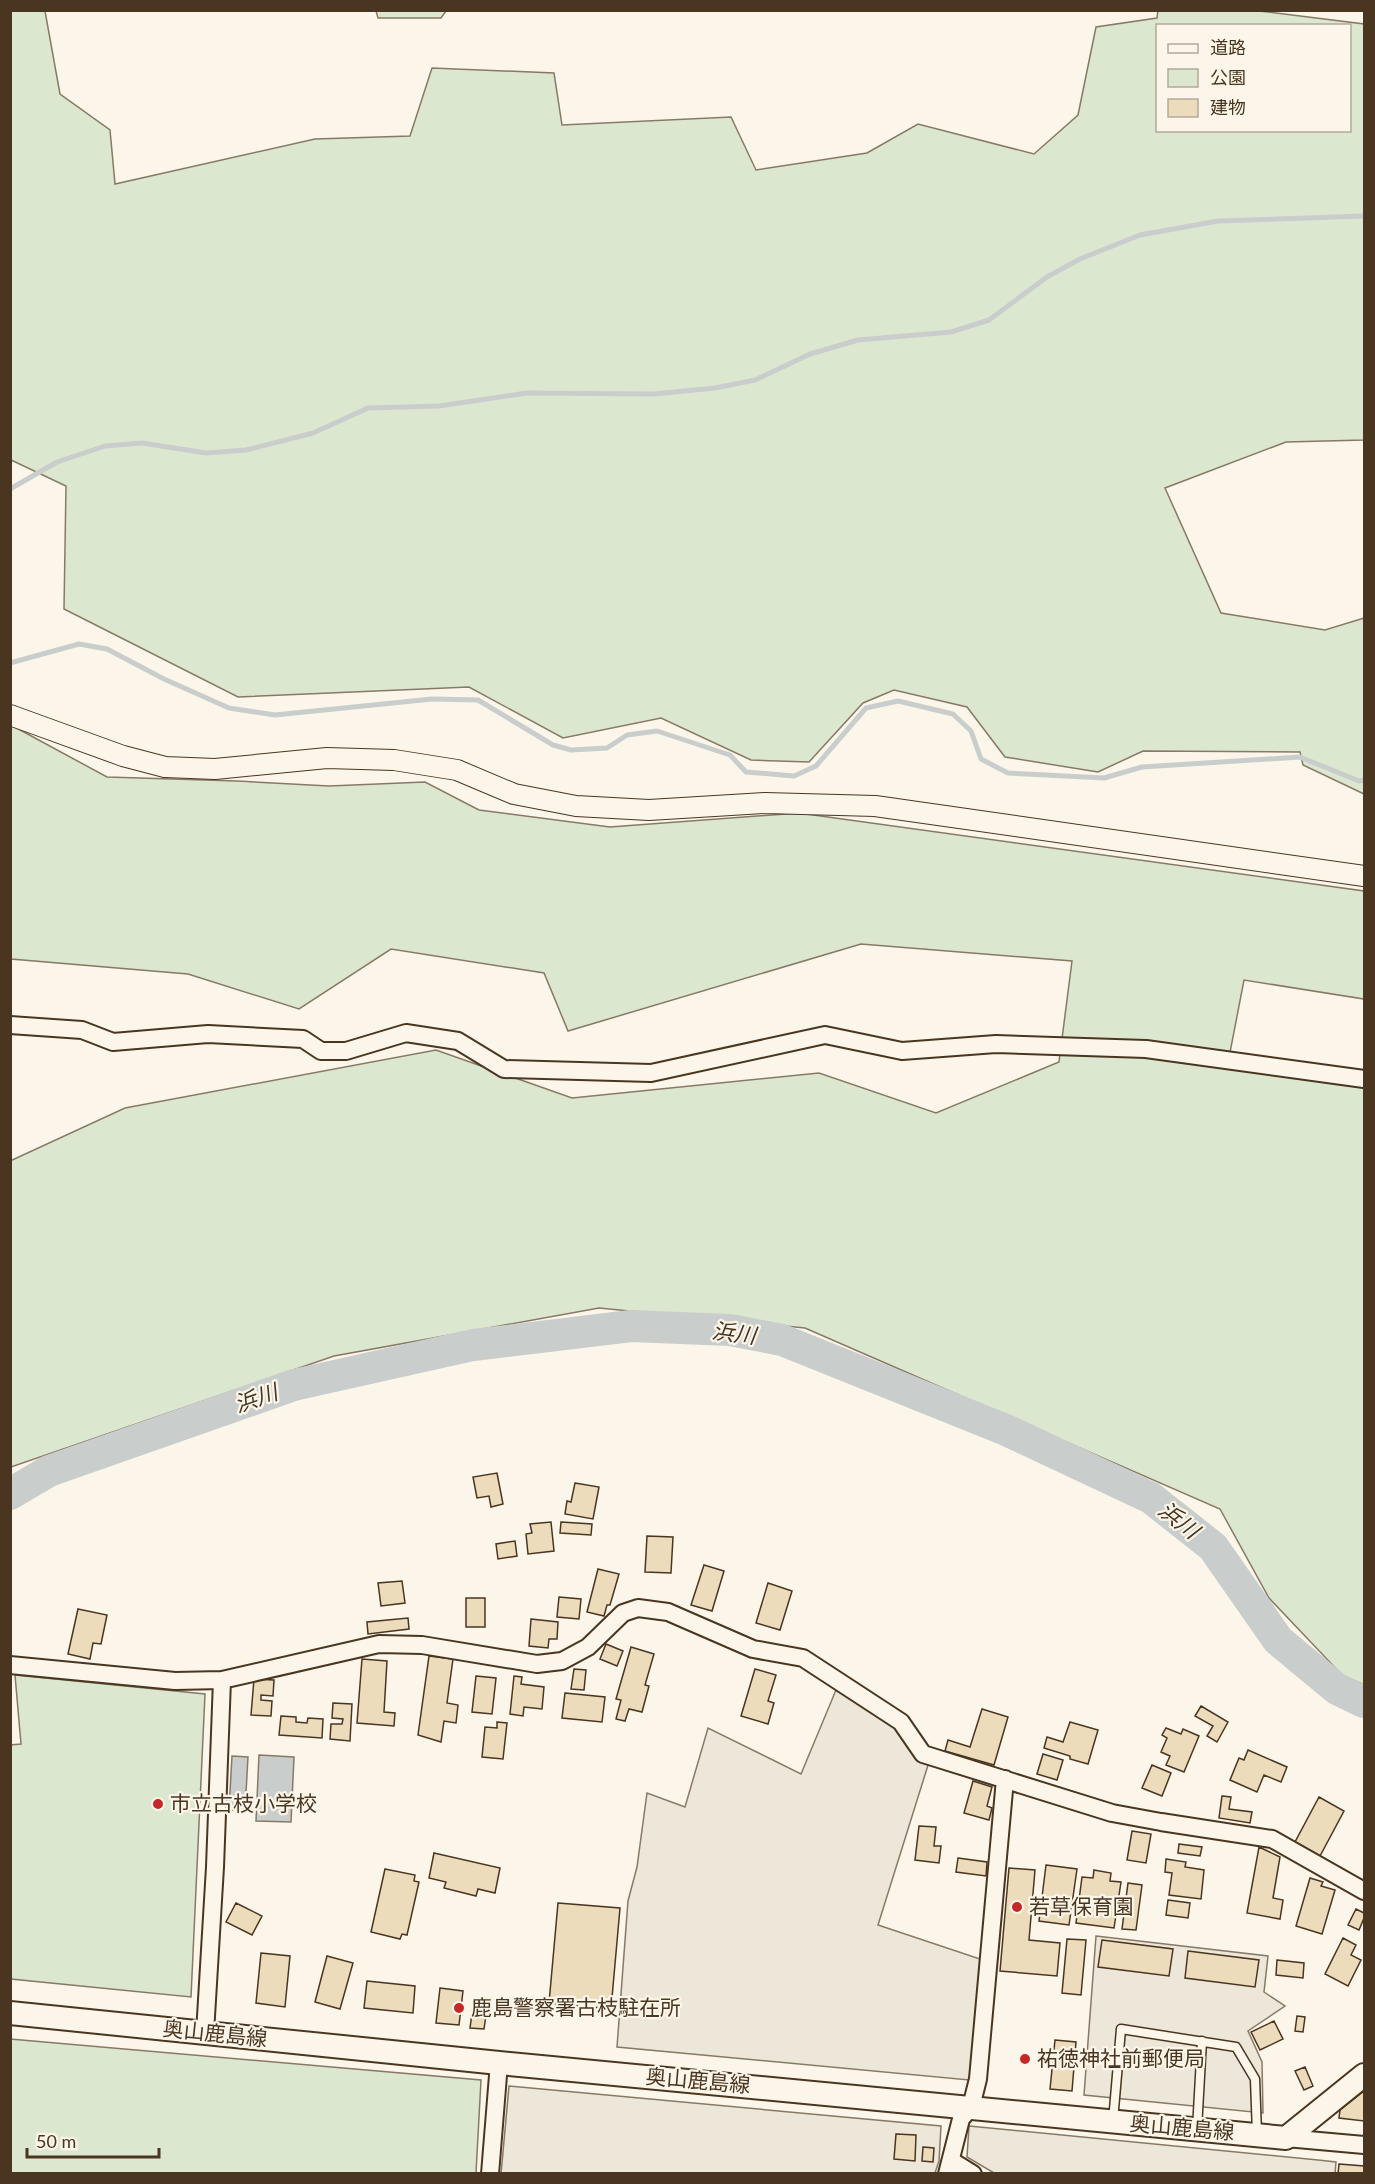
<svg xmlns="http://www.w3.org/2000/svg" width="1375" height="2184" font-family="Lato,'Noto Sans JP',sans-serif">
<rect width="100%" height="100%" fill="#fbf6e9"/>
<path fill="#dce7d0" stroke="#887966" stroke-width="1.5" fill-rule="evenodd" d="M1158,10L1259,11L1364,24V440L1286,442L1165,488L1221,613L1325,630L1364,618V794L1303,765L1300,752L1143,751L1098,772L1005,757L967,707L894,690L863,703L809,762L751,760L661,718L563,738L469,687L238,697L64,609L66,486L11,460V11H45L60,94L110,130L115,184L315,139L410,136L432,68L554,73L562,125L731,117L756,170L867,153L918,124L1034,154L1078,115L1096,27L1157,18ZM1158,26H1350V130H1158Z
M376,11V10L446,11L441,18H378Z
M11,725L107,777L237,781L329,786L425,782L479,810L610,827L799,813L1364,891V999L1244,980L1227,1068L1364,1073V1685L1342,1675L1269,1598L1220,1509L805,1328L599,1308L334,1356L11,1467L10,1161L125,1108L436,1050L572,1098L819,1073L936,1113L1059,1062L1072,961L861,944L568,1031L544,973L391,949L299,1009L188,974L11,959Z
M15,1675L205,1694L191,1997L11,1979L10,1745L21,1744Z
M10,2039L481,2080L476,2173H11Z"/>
<path fill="#ede7d9" stroke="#887966" stroke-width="1.5" d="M836,1690L896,1726L915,1757L929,1762L878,1925L983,1960L969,2080L617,2047L628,1901L637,1867L647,1793L685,1807L708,1728L801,1774Z
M1096,1936L1268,1956L1264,1992L1285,2006L1248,2031L1262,2062L1263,2113L1084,2095Z
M509,2086L941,2126L939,2161L935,2173L501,2174Z
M969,2126L1318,2160L1336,2162L1335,2174L994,2173L967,2157Z"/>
<path fill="#c9cecd" stroke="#887966" stroke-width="1.5" d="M259,1755L294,1757L291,1822L256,1821Z
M232,1756L248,1757L245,1811L229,1810Z"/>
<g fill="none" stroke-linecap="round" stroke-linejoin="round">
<path stroke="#c9cecd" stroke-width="5" d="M10,489L57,462L105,446L142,443L206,453L246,450L313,433L368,408L439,406L527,393L654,394L715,388L755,380L810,354L858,340L951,332L989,320L1047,277L1080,259L1140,235L1218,221L1364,216
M10,663L79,644L107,649L164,679L229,708L275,715L432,699L478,700L553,745L571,750L607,748L627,735L657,731L730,755L746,772L794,776L816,766L866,708L898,701L953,714L971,731L981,759L1008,773L1104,778L1142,767L1300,757L1359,781L1364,780"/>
<path stroke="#c9cecd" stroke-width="32" d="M10,1494L49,1471L294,1385L473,1345L631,1326L730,1330L782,1340L1006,1430L1151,1498L1213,1547L1278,1640L1337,1689L1364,1702"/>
</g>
<path fill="#ecdcbc" stroke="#4a3520" stroke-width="1.5" d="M497,1473L503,1504L491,1507L489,1496L477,1498L473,1477Z
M575,1483L599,1487L593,1519L565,1514L567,1501L571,1502Z
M551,1522L554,1551L528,1554L526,1534L532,1533L530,1524Z
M561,1522L592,1524L591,1535L560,1533Z
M647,1536L673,1537L671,1573L645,1572Z
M515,1541L517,1556L498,1559L496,1544Z
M704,1565L724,1571L712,1611L691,1605Z
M598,1569L619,1574L610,1605H607L604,1616L587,1612Z
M402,1581L405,1603L381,1606L378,1583Z
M768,1583L792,1591L780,1630L756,1623Z
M559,1597L581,1599L579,1619L557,1617Z
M466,1598H485V1627H466Z
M78,1609L107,1615L101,1644L93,1643L90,1659L68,1654Z
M408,1618L409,1629L368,1634L367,1622Z
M531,1619L558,1622L557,1639H549L548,1648L529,1646Z
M606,1644L623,1651L617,1666L600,1659Z
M631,1647L654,1654L645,1685L649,1686L642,1712L629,1709L625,1721L616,1719L621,1700L616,1699Z
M429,1656L453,1659L447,1703L458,1705L456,1723L444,1721L441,1742L418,1735Z
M362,1659L387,1661L384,1712L395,1713L394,1726L357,1723Z
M574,1669L586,1670L584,1690L571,1689Z
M755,1669L776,1675L768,1701L774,1703L768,1724L741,1716Z
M476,1676L496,1678L492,1714L472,1712Z
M514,1676L522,1677L521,1684L544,1687L542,1709L524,1707L523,1716L510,1714Z
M254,1679L274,1680L273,1696L261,1695V1700L272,1701L271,1716L251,1715Z
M565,1693L605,1697L602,1722L562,1718Z
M333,1703L352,1704L350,1741L330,1739L331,1724H342L343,1719L332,1718Z
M1201,1706L1228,1722L1217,1742L1207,1736L1213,1726L1195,1716Z
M982,1709L1008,1717L994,1765L945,1751L948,1740L970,1747Z
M281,1716L296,1717V1722L307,1723L308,1718L323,1719L322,1738L279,1735Z
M497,1722L507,1723L503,1759L482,1757L485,1727L497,1728Z
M1070,1722L1098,1730L1088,1764L1070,1759V1756L1044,1748L1047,1737L1063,1742Z
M1166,1728L1181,1734L1183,1729L1199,1736L1184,1772L1166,1765L1170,1756L1161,1752L1167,1738L1162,1735Z
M1248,1750L1287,1767L1281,1782L1264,1775L1257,1792L1230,1780L1239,1758L1244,1760Z
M1043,1754L1063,1760L1057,1780L1037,1774Z
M1152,1765L1171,1773L1162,1796L1142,1788Z
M973,1781L992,1787L987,1806L992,1808L989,1820L964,1813Z
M1222,1796L1231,1797L1229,1809L1252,1812L1250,1823L1219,1818Z
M1319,1797L1344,1811L1320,1856L1295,1842Z
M919,1826L936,1827L934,1846H941L939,1863L915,1860Z
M1132,1831L1151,1834L1146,1863L1127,1860Z
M1179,1844L1202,1847L1200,1856L1178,1853Z
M1259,1847L1280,1857L1273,1898L1283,1900L1280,1919L1247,1913Z
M434,1853L500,1868L495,1893L478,1889L476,1896L444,1888L446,1882L429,1878Z
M958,1858L987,1862L986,1876L956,1872Z
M1166,1859L1186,1862L1185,1867L1204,1870L1201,1899L1169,1895L1172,1873L1165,1872Z
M1046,1865L1077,1869L1069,1925L1039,1921Z
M1009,1868L1035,1870L1029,1940L1060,1943L1057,1976L1000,1971Z
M385,1869L415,1875L414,1881L419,1882L407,1935L402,1934L400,1939L371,1932Z
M1094,1870L1111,1873L1110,1881L1121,1882L1114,1928L1076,1923L1082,1877L1093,1878Z
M1310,1878L1323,1882L1321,1886L1335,1890L1322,1934L1296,1926Z
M1128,1883L1142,1885L1136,1930L1122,1929Z
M1168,1900L1190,1903L1188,1918L1166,1915Z
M236,1903L262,1916L252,1935L226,1922Z
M558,1903L620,1908L611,2009L549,2003Z
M1356,1909L1364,1913V1918L1359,1930L1348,1925Z
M1343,1938L1356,1945L1351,1955L1361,1960L1348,1986L1325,1974Z
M1067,1939L1086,1940L1081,1995L1062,1993Z
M1102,1940L1173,1949L1169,1976L1098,1967Z
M1188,1951L1259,1960L1255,1987L1185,1978Z
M261,1953L290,1956L285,2007L256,2003Z
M327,1956L353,1963L340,2009L315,2002Z
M1277,1960L1304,1963L1303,1978L1276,1975Z
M367,1981L415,1986L413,2013L364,2008Z
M440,1988L463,1991L459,2025L436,2023Z
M473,2006L487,2008L484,2029L470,2028Z
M1297,2016L1305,2017L1303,2032L1295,2031Z
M1274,2021L1283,2039L1260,2050L1251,2032Z
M1055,2040L1076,2042L1072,2091L1050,2089Z
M1305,2067L1313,2086L1304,2090L1295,2071Z
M1364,2091V2121L1339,2118L1340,2110Z
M896,2134L916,2135L915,2161L894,2159Z
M923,2147L934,2148L933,2162L922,2161Z
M1339,2164L1364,2166V2174H1338Z"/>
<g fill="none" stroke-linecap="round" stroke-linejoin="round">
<defs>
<path id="service" d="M1113,2121L1121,2029L1236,2047L1255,2079L1257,2134
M1197,2129L1202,2041"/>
<path id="minor" d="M10,1025L82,1030L113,1042L208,1034L303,1039L321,1051H346L406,1033L458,1041L504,1069L651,1073L825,1035L902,1051L996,1044L1146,1049L1364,1079
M10,1665L175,1681L222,1680L379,1644L422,1645L537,1664L562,1661L588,1647L623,1613L638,1608L668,1612L753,1649L803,1658L901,1722L923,1754L1112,1813L1161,1822L1272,1839L1364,1891
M205,2033L215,1867L222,1680
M1286,2138L1364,2145
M952,2161L973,2174
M490,2174L499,2063
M947,2174L961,2119L971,2107L978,2079L1005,1779"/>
<path id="tertiary" d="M10,715L123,756L165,767L215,769L327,758L394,760L457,770L514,794L576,806L649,810L765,803L875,806L1364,876"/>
<path id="secondary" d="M10,2013L499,2063L1286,2138L1364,2075"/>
</defs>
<use href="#service" stroke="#4a3520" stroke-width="11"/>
<use href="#minor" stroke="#4a3520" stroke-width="20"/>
<use href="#tertiary" stroke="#4a3520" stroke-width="22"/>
<use href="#secondary" stroke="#4a3520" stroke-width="26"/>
<use href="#service" stroke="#fbf6e9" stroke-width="8"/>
<use href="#minor" stroke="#fbf6e9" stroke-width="16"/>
<use href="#tertiary" stroke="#fbf6e9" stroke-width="20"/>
<use href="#secondary" stroke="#fbf6e9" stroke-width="22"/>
</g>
<g fill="#c62828" stroke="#fbf6e9" stroke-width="2">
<circle cx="158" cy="1804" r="6"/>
<circle cx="1017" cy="1907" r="6"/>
<circle cx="459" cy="2008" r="6"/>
<circle cx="1025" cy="2059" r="6"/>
</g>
<g text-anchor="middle" stroke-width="4.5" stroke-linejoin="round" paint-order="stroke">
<g font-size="21" fill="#4a3520" stroke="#fbf6e9" text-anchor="start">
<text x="170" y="1811">市立古枝小学校</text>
<text x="1029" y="1914">若草保育園</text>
<text x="471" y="2015">鹿島警察署古枝駐在所</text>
<text x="1037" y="2066">祐徳神社前郵便局</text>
</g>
<g font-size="21" fill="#4a3520" stroke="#fbf6e9">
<text transform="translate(215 2034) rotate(6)" y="7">奥山鹿島線</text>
<text transform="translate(698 2081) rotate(5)" y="7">奥山鹿島線</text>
<text transform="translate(1182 2128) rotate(5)" y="7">奥山鹿島線</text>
</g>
<g font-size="22" font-style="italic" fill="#4a3520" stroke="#fbf6e9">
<text transform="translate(734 1333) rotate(7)" y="8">浜川</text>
<text transform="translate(256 1398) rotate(-19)" y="8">浜川</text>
<text transform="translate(1179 1520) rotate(38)" y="8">浜川</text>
</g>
</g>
<rect width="1375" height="2184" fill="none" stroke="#4a3520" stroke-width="24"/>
<rect x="1156" y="24" width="195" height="108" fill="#fbf6e9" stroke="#b4a999" stroke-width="1.5"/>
<rect x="1168" y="44" width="30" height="9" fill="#fbf6e9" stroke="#b4a999" stroke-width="1.5"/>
<text x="1210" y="54" font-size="18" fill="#4a3520">道路</text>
<rect x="1168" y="69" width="30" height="18" fill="#dce7d0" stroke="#b4a999" stroke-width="1.5"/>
<text x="1210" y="84" font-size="18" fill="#4a3520">公園</text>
<rect x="1168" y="99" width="30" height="18" fill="#ecdcbc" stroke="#b4a999" stroke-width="1.5"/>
<text x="1210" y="114" font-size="18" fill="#4a3520">建物</text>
<path d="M27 2148v9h132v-9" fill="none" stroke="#4a3520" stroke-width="3"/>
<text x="36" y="2148" font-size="18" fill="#4a3520" stroke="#fbf6e9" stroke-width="4.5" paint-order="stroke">50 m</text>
</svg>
